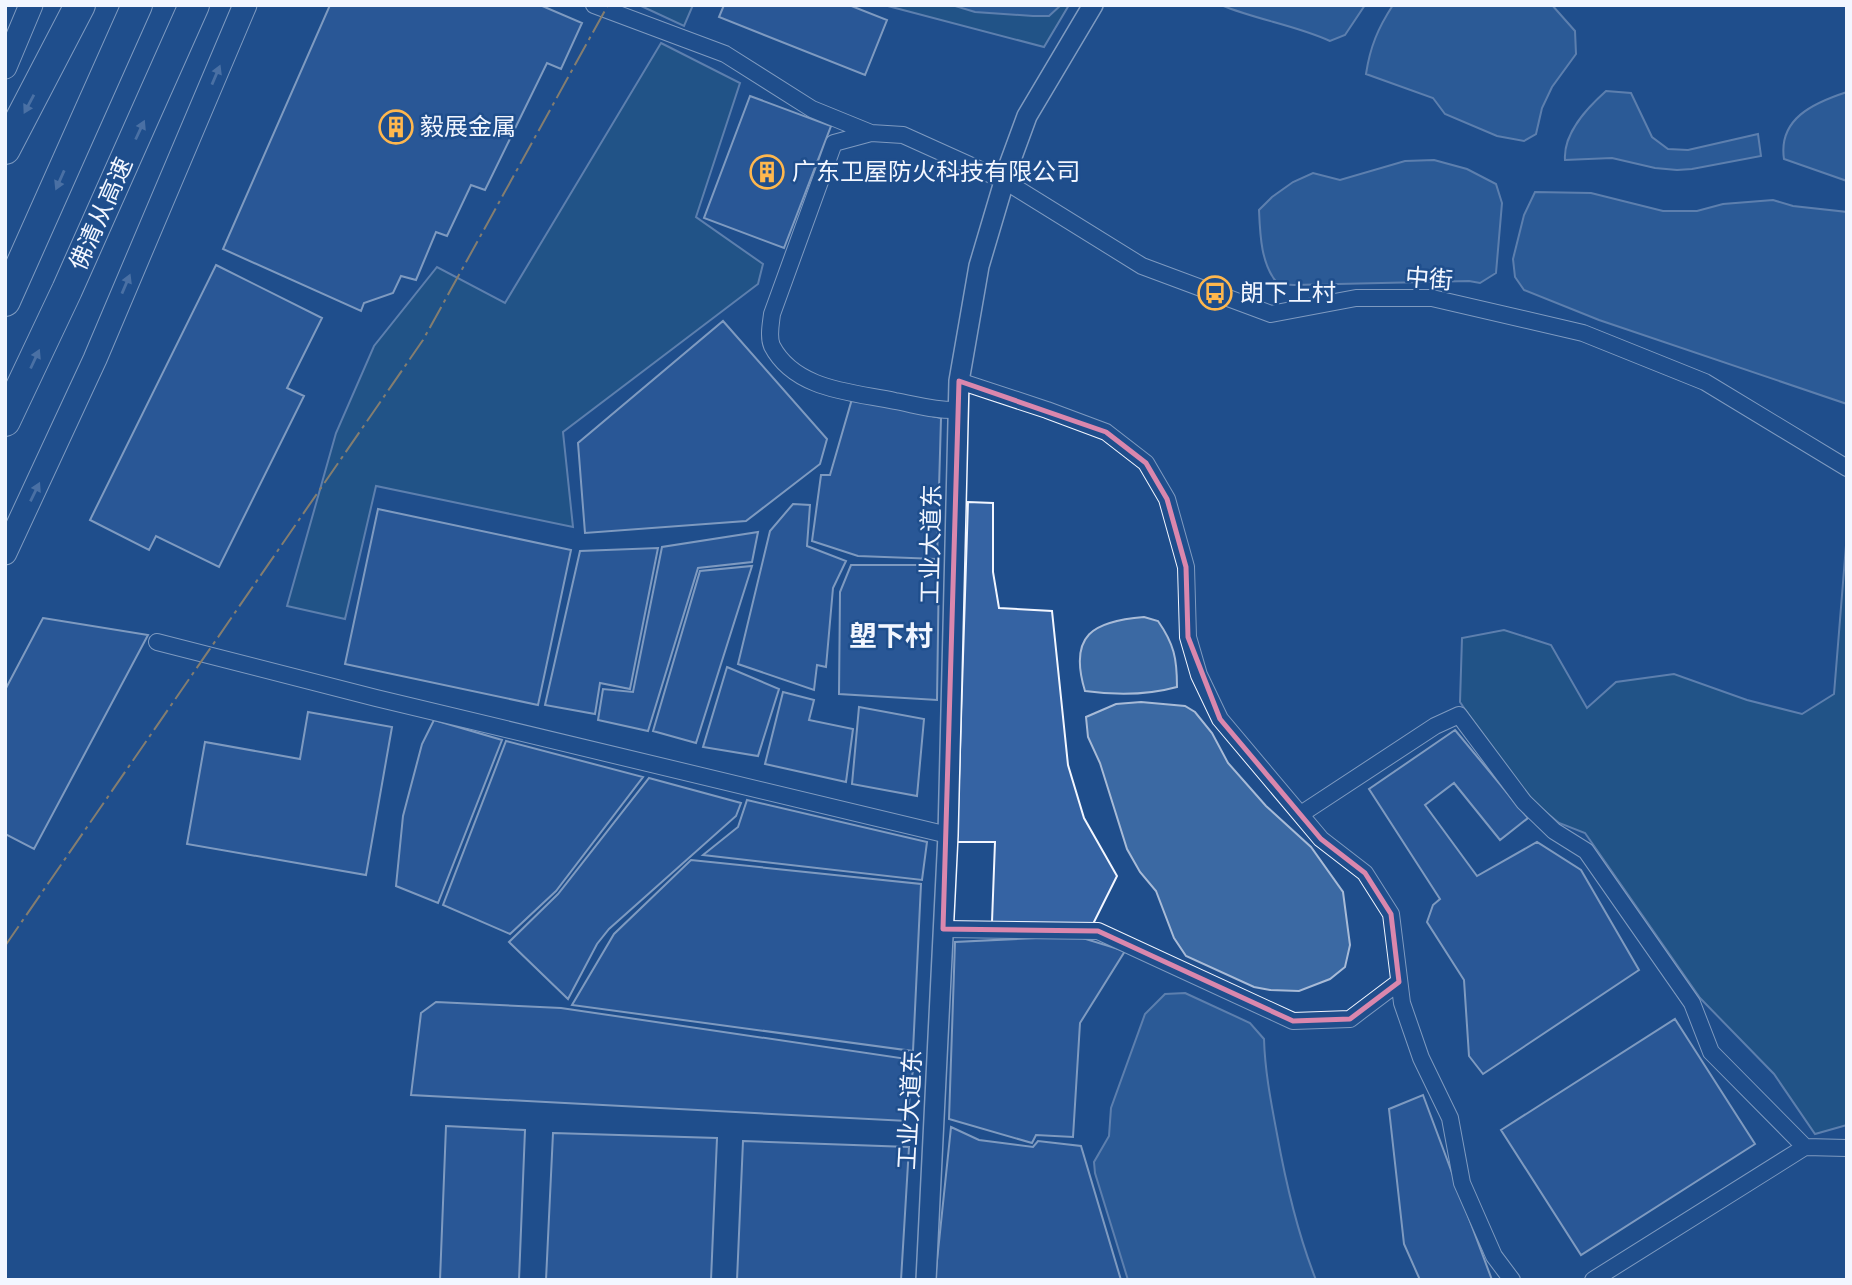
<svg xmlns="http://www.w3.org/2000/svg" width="1852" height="1285" font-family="Karla,'Noto Sans SC',sans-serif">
<rect width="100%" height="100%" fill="#1f4e8c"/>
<path fill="#245a82" stroke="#a8bbd7" stroke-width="2" d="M639,5H693L684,26Z
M884,5H1069L1044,47Z
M661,43L740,83L696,217L763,264L758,284L563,432L573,527L376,486L345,619L287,606L336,433L374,346L437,267L505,303Z
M1847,533V1125L1815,1134L1774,1074L1700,998L1585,833L1559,823L1518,789L1460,702L1462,638L1504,630L1551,645L1587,708L1616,682L1674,674L1747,700L1802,714L1834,694Z"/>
<path fill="#3b69a3" stroke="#a8bbd7" stroke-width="2" d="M952,5H1061L1049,16H1033L975,12Z
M1221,5H1365L1345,35L1330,41C1295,25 1257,20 1221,5Z
M1393,5H1552L1575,31L1576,54L1552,87L1542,108L1536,134L1524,141L1497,136L1445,114L1433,98L1366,74C1370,47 1378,28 1393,5Z
M1606,91L1631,93L1652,137L1668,149L1688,150L1758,134L1761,156L1692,169L1677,170L1655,168L1612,158L1565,160C1563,133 1587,108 1606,91Z
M1847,92V181L1784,159C1778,119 1813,103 1847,92Z
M1434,160L1467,169L1496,184L1502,203L1496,273L1480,283L1469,281L1294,285L1278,284C1261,265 1260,235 1259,210L1272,197L1293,182L1313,173L1340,180L1405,161Z
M1535,192L1591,193L1663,211H1697L1723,204L1773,200L1793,206L1847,212V404L1599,320L1524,290L1515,277L1513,259L1524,215Z
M1144,617L1158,621C1174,644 1177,658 1177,687C1148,695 1114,695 1085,691C1068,635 1093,621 1144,617Z
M1141,702L1185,706L1195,712L1212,733L1228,763L1266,806L1311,847L1343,892L1350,945L1345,967L1330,979L1299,991L1270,990L1254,987L1186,956L1174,938L1156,891L1140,872L1127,849L1100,763L1088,737L1086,717L1116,704Z
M1185,993L1250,1023L1264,1039C1265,1072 1271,1102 1277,1134C1286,1184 1297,1232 1316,1280H1128L1095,1173L1094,1162L1109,1136L1111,1108L1145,1014L1165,994Z"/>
<path fill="#3563a3" stroke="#f2f6ff" stroke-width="2" d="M330,5H540L582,23L561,69L547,63L485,190L471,185L447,236L436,232L416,280L401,276L393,293L364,303L361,311L223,249Z
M724,5H849L887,20L865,75L719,17Z
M750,96L831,126L784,248L704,218Z
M216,265L322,318L287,388L304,396L219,567L156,536L149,550L90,520Z
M723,321L827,439L820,464L746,521L585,533L578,443Z
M852,399L941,418L937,559L858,556L812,541L821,475H830Z
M968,502L993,503V572L999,608L1052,611L1068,765L1084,818L1117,876L1093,924L992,922L995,842H957Z
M793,504L810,505L807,546L846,561L833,588L826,667L817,665L814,690L738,664L770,531Z
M378,509L571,550L538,705L345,664Z
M758,532L752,562L698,568L648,731L598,720L603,689L633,692L662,547Z
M658,548L630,689L600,683L595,714L545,705L580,551Z
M851,565H939L937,700L839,694L840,592Z
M752,566L696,743L653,731L700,571Z
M43,618L148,635L34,849L5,834V690Z
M727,667L779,689L758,756L703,747Z
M783,692L814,700L809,720L853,729L846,782L765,764Z
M859,707L924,719L917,796L852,784Z
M308,712L392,727L366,875L187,844L205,742L300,759Z
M434,720L502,740L438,903L396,886L403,816L422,744Z
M1455,730L1528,818L1500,840L1454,783L1425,805L1477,876L1537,842L1581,870L1639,970L1483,1074L1469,1056L1464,980L1427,922L1433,905L1440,899L1369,789Z
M506,741L643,777L556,891L510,934L443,905Z
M649,778L741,803L736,816L609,929L597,944L568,999L509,942L558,894Z
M747,800L927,842L922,880L703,855L738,827Z
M691,860L921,884L913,1051L572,1005L614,934Z
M1076,936L1125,951L1080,1023L1073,1137L1036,1135L1032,1143L949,1119L955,942Z
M436,1002L561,1008L914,1060L907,1121L411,1095L421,1013Z
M1675,1019L1755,1144L1581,1255L1501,1130Z
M1423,1095L1492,1280H1420L1404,1244L1389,1109Z
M446,1126L525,1130L519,1280H440Z
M951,1127L979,1140L1033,1147L1038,1141L1081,1146L1121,1280H935Z
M553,1133L717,1138L711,1280H546Z
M743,1141L909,1147L901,1280H737Z"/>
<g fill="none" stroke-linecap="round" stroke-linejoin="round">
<defs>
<path id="minor" d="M594,5L725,54L812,109L871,133
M959,381L1047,410L1106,432L1146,463L1167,499L1186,567L1188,637L1199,675L1220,719L1321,839L1365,873L1391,914L1402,1003L1421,1058L1450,1118L1462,1183L1494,1256L1512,1280
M958,410C936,411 917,405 895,401C852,392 795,390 772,346C768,337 771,323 772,314L834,143L871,133L903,135L1005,181L1142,266L1271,314L1356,298H1432L1583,333L1705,382L1847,468
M157,642L376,698L948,835
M1301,814L1435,726L1459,715L1524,802L1554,831L1586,851L1692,1003L1711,1052L1805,1147L1847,1148
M943,929L1098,931L1293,1021L1350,1019L1399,982
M1593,1280L1805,1147"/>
<path id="tertiary" d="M926,1280L948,835L959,381L979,266L1009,165L1027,116L1093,5"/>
<path id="secondary" d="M5,67L31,5
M5,553L95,359L245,5"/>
<path id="motorway" d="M5,149L80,5
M5,301L137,5
M5,421L67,290L194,5"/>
</defs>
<use href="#minor" stroke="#f2f6ff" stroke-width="18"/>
<use href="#tertiary" stroke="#f2f6ff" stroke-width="22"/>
<use href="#secondary" stroke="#f2f6ff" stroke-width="25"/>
<use href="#motorway" stroke="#f2f6ff" stroke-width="32"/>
<use href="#minor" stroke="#1f4e8c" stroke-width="16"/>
<use href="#tertiary" stroke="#1f4e8c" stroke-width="19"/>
<use href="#secondary" stroke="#1f4e8c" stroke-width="23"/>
<use href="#motorway" stroke="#1f4e8c" stroke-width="30"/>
<path stroke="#ffb74d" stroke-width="2" stroke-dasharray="24 5 3.5 5" stroke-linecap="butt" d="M5,946L423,340L608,5"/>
</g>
<defs><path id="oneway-solid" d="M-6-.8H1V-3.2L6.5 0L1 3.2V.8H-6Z" transform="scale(1.75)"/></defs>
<g fill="#7e9ac0">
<use href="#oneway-solid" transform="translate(216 75) rotate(-67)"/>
<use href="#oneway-solid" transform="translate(29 104) rotate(118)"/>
<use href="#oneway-solid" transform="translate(140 130) rotate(-65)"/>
<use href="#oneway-solid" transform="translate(60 180) rotate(114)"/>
<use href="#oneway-solid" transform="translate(126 284) rotate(-67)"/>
<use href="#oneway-solid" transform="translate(35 359) rotate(-65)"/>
<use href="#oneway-solid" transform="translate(35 492) rotate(-64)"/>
</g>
<path d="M0 0H1852V1285H0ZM959,381L1106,432L1146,463L1167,499L1186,567L1188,637L1220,719L1321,839L1365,873L1391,914L1399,982L1350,1019L1293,1021L1098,931L943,929Z" fill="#1f4e8c" fill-opacity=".55" fill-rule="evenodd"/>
<path fill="none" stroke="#da87ad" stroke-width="5" stroke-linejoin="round" d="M959,381L1106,432L1146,463L1167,499L1186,567L1188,637L1220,719L1321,839L1365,873L1391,914L1399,982L1350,1019L1293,1021L1098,931L943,929Z"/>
<defs>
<symbol id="building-ring" viewBox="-11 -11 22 22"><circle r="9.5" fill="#1f4e8c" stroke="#ffb74d" stroke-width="1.5"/><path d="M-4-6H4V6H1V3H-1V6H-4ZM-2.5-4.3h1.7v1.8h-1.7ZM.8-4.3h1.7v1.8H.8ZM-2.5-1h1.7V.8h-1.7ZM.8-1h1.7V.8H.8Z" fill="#ffb74d"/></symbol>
<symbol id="bus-ring" viewBox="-11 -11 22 22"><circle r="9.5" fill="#1f4e8c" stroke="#ffb74d" stroke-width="1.5"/><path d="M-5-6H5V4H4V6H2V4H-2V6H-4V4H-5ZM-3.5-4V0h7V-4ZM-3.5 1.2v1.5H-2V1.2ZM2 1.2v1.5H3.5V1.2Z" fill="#ffb74d"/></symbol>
</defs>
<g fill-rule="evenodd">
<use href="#building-ring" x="377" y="108" width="38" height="38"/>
<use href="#building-ring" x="748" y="153" width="38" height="38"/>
<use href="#bus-ring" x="1196" y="274" width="38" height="38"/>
</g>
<g text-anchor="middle" stroke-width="5" stroke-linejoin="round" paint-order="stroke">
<g font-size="24" fill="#f2f6ff" stroke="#1f4e8c" text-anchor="start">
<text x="420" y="135">毅展金属</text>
<text x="792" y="180">广东卫屋防火科技有限公司</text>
<text x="1240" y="301">朗下上村</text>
</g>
<g font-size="24" fill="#f2f6ff" stroke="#1f4e8c">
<text transform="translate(101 214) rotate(-66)" y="8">佛清从高速</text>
<text transform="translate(1429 279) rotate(5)" y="8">中街</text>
<text transform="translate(931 544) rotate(-89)" y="8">工业大道东</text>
<text transform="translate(910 1110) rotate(-87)" y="8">工业大道东</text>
</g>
<g font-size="28" font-weight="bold" fill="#f2f6ff" stroke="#1f4e8c">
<text x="891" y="646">塱下村</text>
</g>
</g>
<rect width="1852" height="1285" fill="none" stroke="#f2f6ff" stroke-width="14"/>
</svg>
